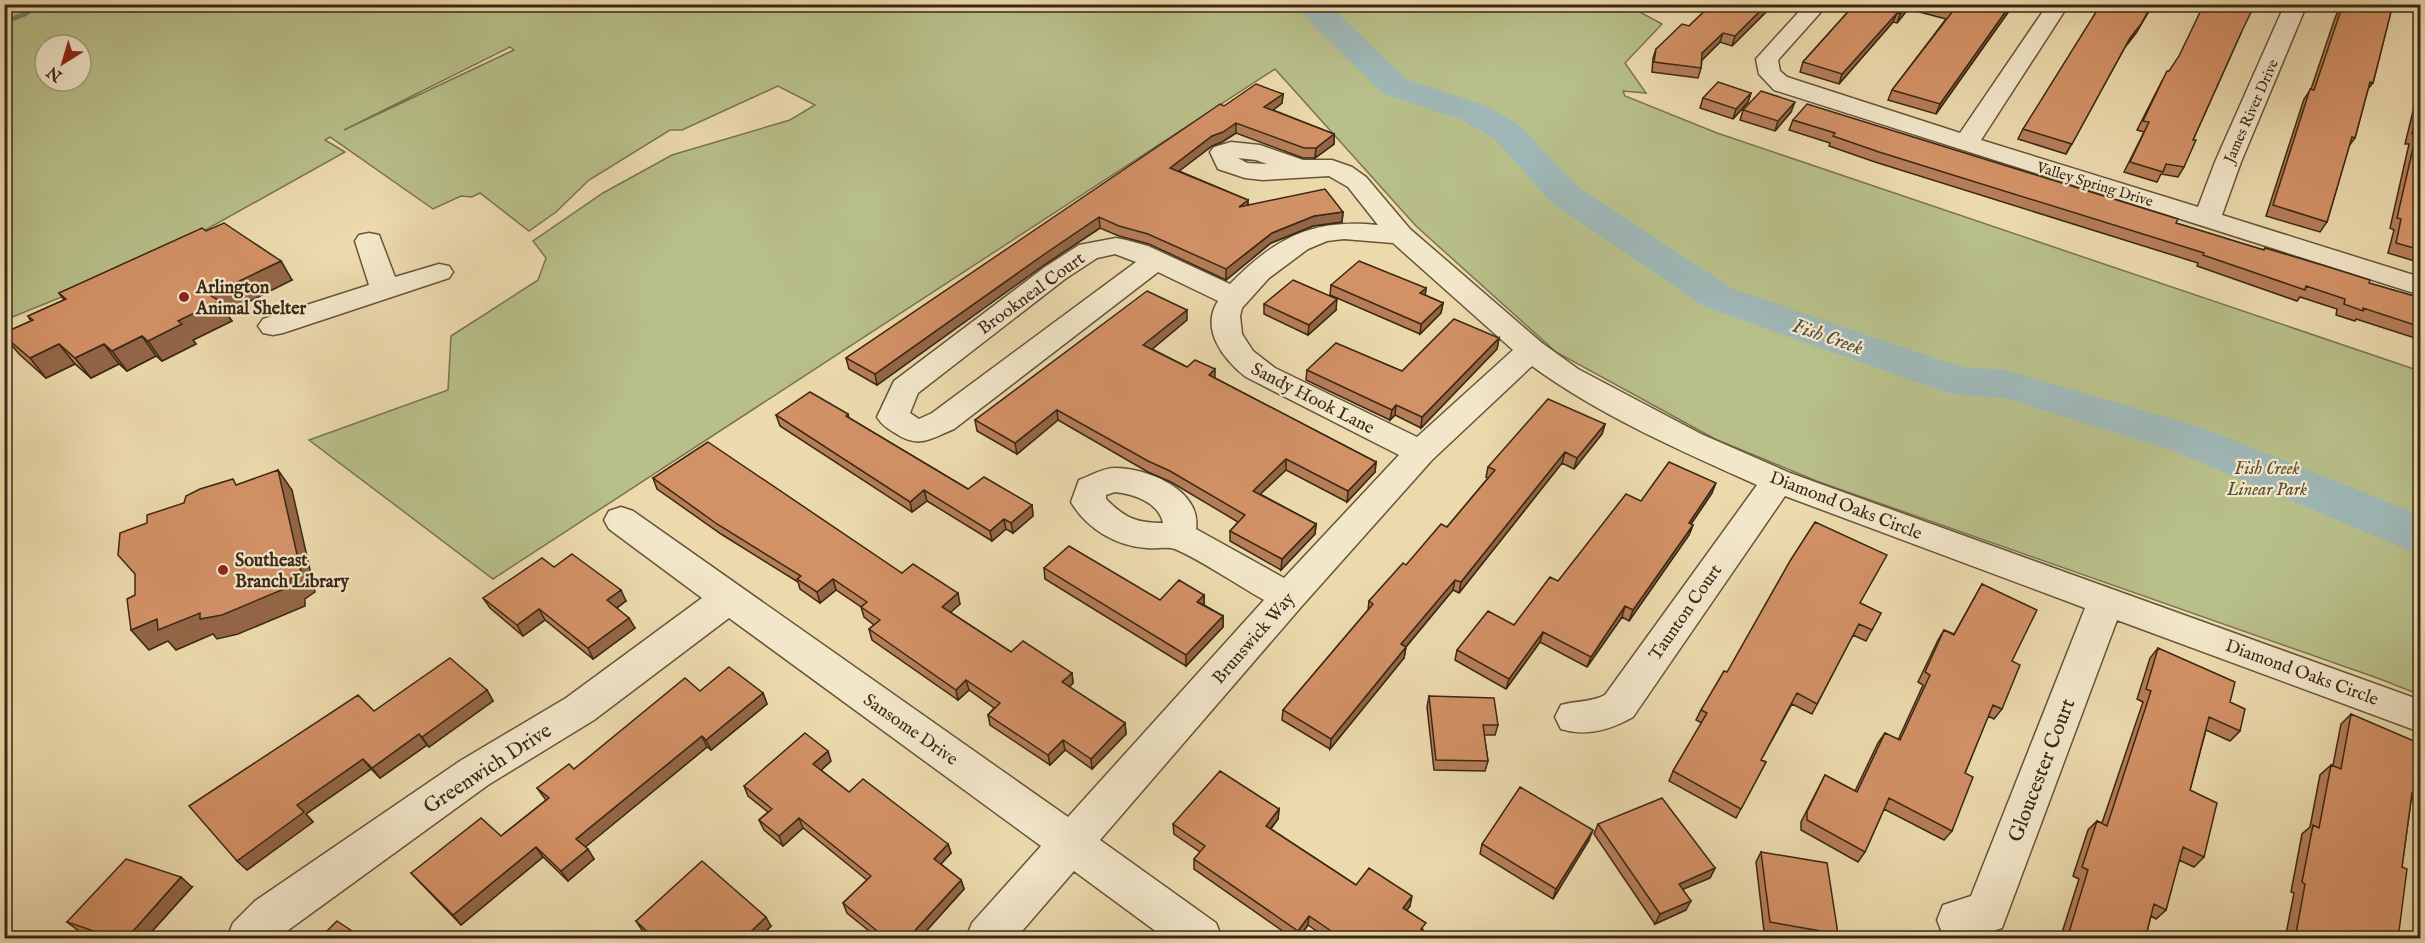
<svg xmlns="http://www.w3.org/2000/svg" width="2425" height="943" font-family="'IM FELL English',serif">
<rect width="100%" height="100%" fill="#ecdaad"/>
<filter id="stains"><feTurbulence type="fractalNoise" baseFrequency=".00333" numOctaves="4"/><feColorMatrix values="0 0 0 0 .2 0 0 0 0 .09 0 0 0 0 .02 0 0 0 .5 -.17"/></filter>
<radialGradient id="worn" r=".72"><stop offset=".6" stop-color="#630" stop-opacity="0"/><stop offset="1" stop-color="#630" stop-opacity=".3"/></radialGradient>
<path fill="#b8bf89" stroke="#79744e" stroke-width="1.5" fill-rule="evenodd" d="M5,5H1627L1662,24L1625,63L1646,93L1623,91L1625,96L1717,133L2420,371V695L2380,679L1819,482L1715,439L1556,352L1416,226L1275,69L493,579L309,440L448,390L451,336L538,280L546,258L533,241L603,193L672,155L790,120L815,105L778,86L682,130H670L589,180L556,212L529,231L480,193L472,197L461,196L433,209L330,137L325,140L345,152L148,262L10,318L5,315ZM45,45H81V81H45ZM510,47L514,50L344,130Z"/>
<g fill="none" stroke-linecap="round" stroke-linejoin="round">
<path stroke="#777e75" stroke-width="5" d="M4,22L25,14L40,4"/>
<path fill="#9fb7b6" fill-rule="evenodd" d="M1292,4H1328L1406,79L1486,106L1519,125L1578,187L1733,289L1961,367L2006,370L2206,429L2420,515V553L2403,548L2174,451L2004,398L1957,395L1942,391L1705,307L1552,203L1495,139L1462,120L1382,93Z"/>
<defs>
<path id="minor" d="M1806,4H1828L1778,60L1780,71L1787,77L1960,133L2048,4H2069L1981,140L2198,207L2215,162L2285,4H2307L2241,162L2222,215L2420,277V295L1774,90L1759,74L1756,59Z
M1231,142L1260,145L1303,160H1332L1352,167L1366,177L1410,229L1542,343L1578,369L1701,434L1790,473L2420,700V732L2117,620L2002,928C1982,935 1964,943 1943,935L1937,920L1943,905L1971,896L2085,608L1785,496L1633,717C1610,730 1586,737 1561,729L1555,717L1561,705C1575,701 1592,702 1605,695L1757,485C1681,451 1599,415 1532,366L1432,460L1301,607L1100,840L1216,923L1222,938H1165L1074,871L1016,938H966L972,923L1041,846L729,618L594,720L488,785L287,931L279,938H227L233,923L255,901L460,761L566,698L702,598L609,529L604,520L609,511L621,507L633,511L1068,817L1264,600C1235,584 1205,562 1175,549C1167,546 1156,549 1147,548C1116,546 1087,529 1071,502L1079,480C1090,476 1103,468 1115,468C1147,468 1202,490 1196,529L1284,578L1399,455L1246,377C1223,359 1200,329 1218,301L1158,272L954,429C930,439 919,449 895,433C887,428 882,425 877,417L894,381L1045,267L1079,245L1116,238L1126,240L1148,246L1230,284C1275,238 1312,218 1378,225L1348,187L1329,176L1263,180L1245,178L1218,169L1210,152L1214,147ZM1238,158L1256,160L1267,164L1247,163ZM1344,239L1393,243L1513,350L1417,437L1275,368L1253,351L1242,334L1240,316L1242,308L1269,278L1308,249L1327,241ZM1115,254L1136,262L932,413L919,419L910,413L918,393L1065,279L1097,258ZM1115,492C1133,494 1159,502 1163,523C1136,523 1125,518 1106,499V495Z
M369,233L379,235L395,277L439,264L449,266L453,272L449,278L283,333L273,335L263,333L258,326L263,319L369,285L355,241L359,235Z"/>
</defs>
<use href="#minor" stroke="#66543a" stroke-width="3"/>
<use href="#minor" fill="#f3e7ca" fill-rule="evenodd"/>
</g>
<path fill="#b57d58" stroke="#3a2814" stroke-width="1.5" d="M1712,4H1774L1732,46L1720,42L1702,60L1701,68L1698,78L1652,72L1653,58L1656,49L1689,26Z
M1855,4H2014L1936,114L1888,100L1892,90L1946,19L1908,9L1897,23L1893,22L1839,84L1800,72L1803,62Z
M2153,4L2136,33L2125,47L2066,154L2018,139L2023,129Z
M2341,4H2396L2391,11L2373,83L2368,89L2355,138L2349,146L2327,222L2320,232L2266,216L2304,99L2311,89L2335,18Z
M2241,33L2193,140L2184,167L2178,177L2161,174L2157,182L2124,172L2144,132L2137,130L2162,81L2169,71Z
M2421,78V263L2388,253L2394,230L2390,228L2409,144H2405Z
M1751,93L1748,102L1733,119L1700,108L1703,98Z
M1283,94L1282,103L1273,110L1334,134V144L1315,158H1303L1236,133L1222,142L1212,146L1179,171L1248,200V205L1343,212L1342,222L1313,226L1271,243L1226,280L1149,244L1119,236L1100,228L1044,265L877,385L849,369L846,358L1224,106Z
M1743,110L1791,112L1775,131L1740,120Z
M1793,120L2176,223L2263,250L2265,248L2369,283L2421,298V340L2356,319L2355,321L2336,315L2337,309L2300,297L2297,301L2197,266L2198,263L1875,162L1829,146L1830,143L1789,130Z
M206,231L292,280L226,313L232,321L193,340L196,344L162,361L156,356L127,371L119,364L91,378L75,364L46,378L19,354L4,336V333L31,321L28,316L64,300L59,293Z
M1331,285L1426,288L1425,295L1443,303L1441,313L1420,334L1330,295Z
M1264,304L1336,310L1308,335L1264,314Z
M1187,320L1152,349L1187,367L1215,378L1376,462L1375,472L1347,502L1286,470L1260,494L1316,524L1315,534L1281,570L1230,541V531L1238,522L1171,482L1148,472L1058,420L1017,454L977,431L975,420Z
M1499,338L1497,349L1421,428L1395,415L1390,420L1306,380L1307,370L1402,371Z
M848,414L849,418L968,489L1032,505L1033,516L1013,533L1006,529L992,541L927,501L912,512L780,426L776,415Z
M1605,424L1602,434L1574,469L1562,463L1459,593L1453,590L1406,647L1404,658L1330,749L1282,720L1283,710L1368,610L1369,601L1447,527L1488,478L1486,477L1488,467Z
M653,478L902,573L960,604L950,612L1011,652L1072,673L1073,683L1069,687L1125,723L1126,734L1092,769L1065,750L1050,765L990,725L988,715L994,708L969,690L958,700L872,640L869,629L874,625L864,617L861,607L836,590L820,603L800,589L798,582L721,534L657,489Z
M1712,493L1691,524L1693,525L1689,535L1629,621L1622,617L1587,667L1540,642L1506,689L1455,660L1457,650L1514,625L1641,501Z
M554,567L626,601L617,608L635,628L593,659L545,620L523,636L490,608L483,598Z
M1044,568L1160,600L1204,595V605L1223,616V627L1186,666L1045,579Z
M1982,584L2012,661L2002,709L1994,719L1988,716L1965,773L1952,831L1944,840L1884,809L1865,852L1858,862L1801,830V822L1825,775L1855,791L1878,743L1885,733L1898,740L1923,685L1918,682L1938,640L1944,630L1954,634Z
M1860,603L1881,613L1866,641L1853,635L1812,714L1792,704L1761,760L1766,762L1736,818L1669,781L1673,771L1702,723L1696,720L1701,710L1727,672Z
M2158,648L2230,702L2240,731L2230,741L2206,730L2190,790L2204,857L2194,867L2179,860L2166,910L2156,919L2151,916L2145,939H2060L2079,879L2073,876L2088,830L2097,821L2102,823L2143,702L2137,699L2150,658Z
M487,690L493,701L429,747L427,745L380,778L371,769L306,814L313,822L247,870L374,711Z
M700,691L763,693L767,704L711,750L707,747L585,847L594,859L568,881L543,857L461,925L411,873L501,836L546,800L537,788L574,769Z
M1429,696L1498,725L1495,735H1484L1488,761L1485,771L1434,770L1427,707Z
M2351,714L2418,795L2411,801L2402,867L2398,939H2285L2294,893L2291,892L2302,834L2310,827L2320,775L2331,765H2333L2341,724Z
M831,761L821,770L849,792L948,844L951,853L941,864L961,880L964,889L919,939H879L847,913L843,903L867,880L803,828L783,846L764,830L759,820L768,812L748,796L744,786Z
M1279,809L1278,819L1271,829L1356,885L1410,906L1407,910L1424,931L1435,939H1328L1308,925L1298,939H1294L1194,869V859L1200,852L1174,834L1173,824Z
M1598,824L1715,868L1710,878L1683,889L1686,910L1655,924L1594,834Z
M1589,840L1553,899L1480,854L1482,844Z
M1761,852L1838,934L1835,939H1805L1764,931L1756,862Z
M192,887L145,939H101L79,931L67,922Z
M636,921L771,926L758,939H651L642,930Z"/>
<path fill="#946647" stroke="#3a2814" stroke-width="1.5" d="M1767,4H1774L1732,46L1735,36Z
M1908,4H1910L1908,9L1897,23L1900,14Z
M2011,4H2014L1936,114L1940,104Z
M2153,4L2136,33L2125,47L2066,154L2130,38Z
M1897,13L1893,22L1839,84L1842,74Z
M1723,33L1720,42L1699,63L1702,53Z
M1751,93L1748,102L1733,119L1736,109Z
M1283,94L1282,103L1264,117V107Z
M1795,102L1791,112L1775,131L1778,121Z
M1236,123V133L1222,142L1212,146L1170,178V168L1212,136Z
M1334,134V144L1315,158L1316,148Z
M1248,200L1247,210L1239,207Z
M1343,212L1342,222L1313,226L1271,243L1226,280V269L1272,233L1314,216Z
M1099,217L1100,228L1044,265L877,385L875,374L1043,255Z
M281,261L292,280L226,313L232,321L193,340L196,344L162,361L148,341L178,321L210,295Z
M1426,288L1425,298L1420,293Z
M1337,299L1336,310L1308,335L1309,325Z
M1443,303L1441,313L1420,334L1421,324Z
M1187,310V320L1144,356L1143,345Z
M142,336L156,356L127,371L112,351Z
M1499,338L1497,349L1421,428L1422,417Z
M59,344L75,364L46,378L30,358Z
M104,344L119,364L91,378L75,358Z
M1215,369V380L1209,375Z
M1396,405L1395,415L1390,420L1392,410Z
M1057,410L1058,420L1017,454L1015,443Z
M1605,424L1602,434L1574,469L1577,458Z
M1565,452L1562,463L1459,593L1461,582Z
M1286,459V470L1253,501V491Z
M1376,462L1375,472L1347,502L1348,491Z
M278,470L292,490L315,592L305,599V606L238,634L217,639L213,634L176,650L168,641L149,650L131,630L157,619L200,613Z
M1716,483L1712,493L1685,533L1689,523Z
M924,490L927,501L912,512L910,502Z
M1032,505L1033,516L1013,533L1011,523Z
M1004,519L1006,529L992,541L990,531Z
M1316,524L1315,534L1281,570L1282,559Z
M1693,525L1689,535L1629,621L1633,610Z
M833,579L836,590L820,603L817,592Z
M1455,580L1453,590L1399,655L1401,644Z
M621,590L626,601L612,611L607,600Z
M958,593L960,604L944,618L942,607Z
M1204,595V605L1197,602Z
M1625,606L1622,617L1587,667L1591,657Z
M539,609L545,620L523,636L517,625Z
M1223,616V627L1186,666V655Z
M629,618L635,628L593,659L588,648Z
M1543,632L1540,642L1506,689L1509,679Z
M1406,647L1404,658L1330,749L1331,739Z
M1072,673L1073,683L1064,693L1062,682Z
M966,680L969,690L958,700L956,690Z
M487,690L493,701L429,747L422,737Z
M763,693L767,704L711,750L706,740Z
M1125,723L1126,734L1092,769L1091,759Z
M419,734L427,745L380,778L372,768Z
M702,736L707,747L583,849L576,839Z
M1063,740L1065,750L1050,765L1048,755Z
M828,751L831,761L817,774L813,764Z
M363,759L371,769L306,814L313,822L247,870L237,861L297,805Z
M1279,809L1278,819L1265,835L1266,826Z
M799,818L803,828L783,846L779,836Z
M1593,830L1589,840L1553,899L1556,889Z
M948,844L951,853L937,868L934,859Z
M536,847L543,857L461,925L453,915Z
M588,849L594,859L568,881L561,871Z
M1715,868L1710,878L1674,893L1679,884Z
M181,877L192,887L145,939H126Z
M961,880L964,889L919,939H907Z
M1412,896L1410,906L1401,918L1403,908Z
M1691,901L1686,910L1655,924L1660,914Z
M1309,916L1308,925L1298,939H1297L1298,931Z
M766,917L771,926L758,939H743Z"/>
<path fill="#d39166" stroke="#3a2814" stroke-width="1.5" d="M1712,4H1767L1735,36L1723,33L1702,53L1701,68L1654,62L1656,49L1682,24L1689,26Z
M1855,4H1908L1900,14L1897,13L1842,74L1803,62Z
M1930,4H2011L1940,104L1892,90L1953,11Z
M2101,4H2152L2141,24L2130,38L2072,144L2023,129Z
M2204,4H2255L2241,33L2193,140H2196L2184,167L2166,164L2163,172L2130,162L2149,122L2143,121L2167,71H2169L2179,56Z
M2343,4H2393L2373,83L2370,82L2355,138L2352,137L2327,222L2273,205L2310,89L2314,90Z
M1718,82L1751,93L1736,109L1703,98Z
M1256,84L1283,94L1264,107L1334,134L1316,148H1304L1236,123L1223,132L1212,136L1170,168L1248,200L1239,207L1325,189L1343,212L1314,216L1272,233L1226,269L1148,234L1119,226L1099,217L1043,255L875,374L846,358L1188,126L1220,104L1224,106Z
M1761,91L1795,102L1778,121L1743,110Z
M2421,97V250L2396,243L2401,219L2397,218L2416,135L2412,134Z
M1807,104L2178,219L2176,223L2264,250L2265,248L2322,265L2370,280L2369,283L2421,298V327L2363,308V311L2344,304L2345,299L2306,286L2305,290L2203,255L2204,253L1879,152L1833,136L1835,133L1793,120Z
M224,223L281,261L210,295L219,301L178,321L182,324L148,341L142,336L112,351L104,344L75,358L59,344L30,358L4,336V333L33,320L28,316L66,299L59,293L202,228L206,231Z
M1359,261L1426,288L1420,293L1443,303L1421,324L1331,285Z
M1293,280L1337,299L1309,325L1264,304Z
M1147,291L1187,310L1143,345L1187,367L1195,360L1215,369L1209,375L1376,462L1348,491L1286,459L1253,491L1316,524L1282,559L1230,531L1245,515L1170,471L1148,461L1057,410L1015,443L975,420Z
M1454,319L1499,338L1422,417L1396,405L1392,410L1307,370L1336,343L1402,371Z
M810,392L848,414L846,416L968,489L984,477L1032,505L1011,523L1004,519L990,531L924,490L910,502L776,415Z
M1548,399L1605,424L1577,458L1565,452L1461,582L1455,580L1401,644L1406,647L1331,739L1283,710L1373,604L1369,601L1403,563L1406,565L1441,524L1447,527L1495,470L1488,467Z
M708,442L902,573L913,564L958,593L942,607L1011,652L1023,641L1072,673L1062,682L1125,723L1091,759L1063,740L1048,755L988,715L1000,703L966,680L956,690L869,629L880,620L861,607L867,602L833,579L817,592L797,579L801,576L717,524L653,478Z
M1669,462L1716,483L1689,523L1693,525L1633,610L1625,606L1591,657L1543,632L1509,679L1457,650L1488,611L1514,625L1550,577L1558,581L1626,494L1641,501Z
M278,470L301,572L290,579L291,586L222,615L200,619V613L158,630L157,619L131,630L127,599L135,595V574L118,555L120,533L147,523V515L184,503L186,496L200,489L233,479L236,485Z
M1815,522L1887,555L1860,603L1881,613L1872,630L1859,624L1817,704L1797,693L1761,760L1766,762L1741,809L1673,771L1707,713L1701,710L1724,671L1727,672L1790,561Z
M1069,546L1160,600L1179,580L1204,595L1197,602L1223,616L1186,655L1044,568Z
M572,554L621,590L607,600L629,618L588,648L539,609L517,625L483,598L542,558L554,567Z
M1982,584L2037,610L2012,661L2020,665L2002,709L1993,705L1965,773L1973,777L1952,831L1889,798L1865,852L1807,820V812L1825,775L1857,792L1885,733L1900,740L1930,675L1925,672L1944,630L1954,635Z
M2158,648L2235,682L2230,702L2245,709L2240,731L2209,717L2190,790L2217,803L2204,857L2183,847L2166,910L2154,904L2145,939H2067L2088,870L2082,867L2097,821L2107,826L2151,691L2146,689Z
M450,658L487,690L422,737L419,734L372,768L363,759L297,805L304,812L237,861L189,806L358,695L374,711Z
M729,667L763,693L706,740L702,736L576,839L588,849L561,871L536,847L453,915L411,873L481,818L501,836L549,798L537,788L569,764L574,769L685,678L700,691Z
M1429,696L1494,698L1498,725H1483L1488,761L1436,760Z
M2351,714L2421,744V774L2418,795L2412,793L2402,867L2407,869L2398,939H2295L2305,884L2302,882L2313,825L2319,828L2331,765L2341,769Z
M805,733L828,751L813,764L849,792L863,779L948,844L934,859L961,880L907,939H887L843,903L871,876L799,818L779,836L759,820L772,809L744,786Z
M1220,771L1279,809L1266,826L1356,885L1369,868L1412,896L1403,908L1426,923L1421,929L1435,939H1343L1309,916L1298,931L1194,859L1205,846L1173,824Z
M1520,787L1593,830L1556,889L1482,844Z
M1662,798L1715,868L1679,884L1691,901L1660,914L1598,824Z
M1761,852L1827,863L1838,934L1770,922Z
M126,859L181,877L126,939H117L67,922Z
M702,861L766,917L743,939H655L636,921Z
M337,921L364,939H319Z"/>
<g fill="#8f2418" stroke="#f3e7ca" stroke-width="2">
<circle cx="184" cy="297" r="6"/>
<circle cx="223" cy="570" r="6"/>
</g>
<g text-anchor="middle" stroke-width="4.5" stroke-linejoin="round" paint-order="stroke">
<g font-size="15" fill="#3a2814" stroke="#f3e7ca">
<text transform="translate(2251 111) rotate(-66)" y="5">James River Drive</text>
<text transform="translate(2095 184) rotate(17)" y="5">Valley Spring Drive</text>
</g>
<g font-size="18" font-weight="bold" fill="#3a2814" stroke="#f3e7ca" text-anchor="start">
<text x="196" y="293">Arlington<tspan x="196" dy="21">Animal Shelter</tspan></text>
<text x="235" y="566">Southeast<tspan x="235" dy="21">Branch Library</tspan></text>
</g>
<g font-size="18" fill="#3a2814" stroke="#f3e7ca">
<text transform="translate(1031 293) rotate(-36)" y="6">Brookneal Court</text>
<text transform="translate(1313 398) rotate(27)" y="6">Sandy Hook Lane</text>
<text transform="translate(1846 505) rotate(21)" y="6">Diamond Oaks Circle</text>
<text transform="translate(1685 612) rotate(-55)" y="6">Taunton Court</text>
<text transform="translate(1253 638) rotate(-49)" y="6">Brunswick Way</text>
<text transform="translate(2302 672) rotate(20)" y="6">Diamond Oaks Circle</text>
<text transform="translate(911 729) rotate(35)" y="6">Sansome Drive</text>
</g>
<g font-size="18" font-style="italic" fill="#5a4e31" stroke="#f3e7ca">
<text x="2267" y="474">Fish Creek<tspan x="2267" dy="21">Linear Park</tspan></text>
</g>
<g font-size="20" font-style="italic" fill="#534c3c" stroke="#f3e7ca">
<text transform="translate(1828 336) rotate(19)" y="7">Fish Creek</text>
</g>
<g font-size="21" fill="#3a2814" stroke="#f3e7ca">
<text transform="translate(487 768) rotate(-33)" y="7">Greenwich Drive</text>
<text transform="translate(2041 770) rotate(-69)" y="7">Gloucester Court</text>
</g>
</g>
<rect width="2425" height="943" fill="none" stroke="#ecdaad" stroke-width="24"/>
<rect x="6" y="6" width="2413" height="931" fill="none" stroke="#3a2814" stroke-width="3"/>
<rect x="12" y="12" width="2401" height="919" fill="none" stroke="#3a2814" stroke-width="1.5"/>
<g transform="translate(63 63) rotate(217)"><circle r="28" fill="#f3e7ca" stroke="#a99b81" stroke-width="1.5"/>
<path d="M0-4.5L10 22L0 15L-10 22Z" fill="#8f2418"/>
<text y="-9" font-size="16" font-weight="bold" text-anchor="middle" fill="#3a2814">N</text>
</g>
<rect width="100%" height="100%" filter="url(#stains)"/>
<rect width="100%" height="100%" fill="url(#worn)"/>
</svg>
